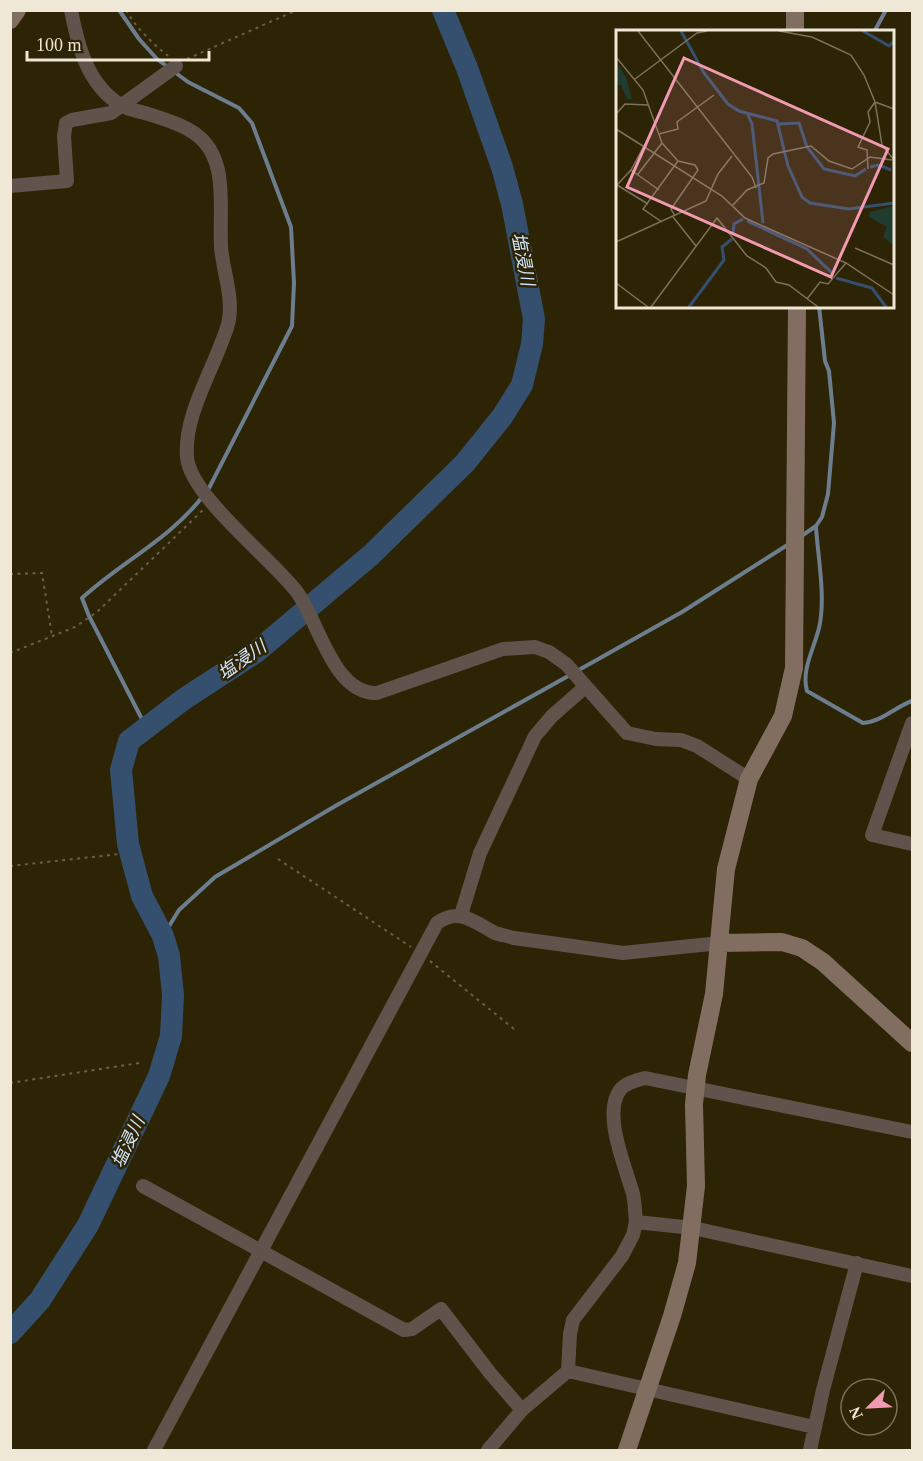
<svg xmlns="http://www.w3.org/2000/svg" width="923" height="1461" font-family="'Times New Roman','Noto Sans JP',serif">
<rect width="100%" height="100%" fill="#2d2305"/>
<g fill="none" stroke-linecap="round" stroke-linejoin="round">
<path stroke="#6c7e8e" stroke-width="4" d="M119,10L139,39L157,59L188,82L239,108L252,123L291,227L294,283L292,326L208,490
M874,32L886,10
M816,527C818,558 826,598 819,628C814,649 801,670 807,691L863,723C881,722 895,707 912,701
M800,537L816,526L822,517L828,494L834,423L829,371L825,361L819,306
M577,671L682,612L789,544
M146,727L89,616L82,598C121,562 170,539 203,496
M163,936L179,910L215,877L337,805L570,675"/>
<path stroke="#34506e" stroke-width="22" d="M10,1333L40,1300L88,1225L159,1076L171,1036L173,995L169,956L163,936L142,896L128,844L121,770L129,741L184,699L256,652L371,555L465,463L502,417L522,385L532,344L534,319L512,204L502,167L467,68L443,10"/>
<path stroke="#696046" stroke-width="2" stroke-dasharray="3 4.5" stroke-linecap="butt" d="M126,10C137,29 151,42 168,56
M187,59L297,10
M10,574L42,573L52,636
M10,653L75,627L97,612L203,510
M278,859L411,947
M10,866L120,854
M430,961L514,1029
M10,1083L139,1063"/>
<path stroke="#60534c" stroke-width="14" d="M71,10C78,46 87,83 119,104C126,109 137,111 145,113C186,126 216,134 220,184C222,205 220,226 221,247C223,271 233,296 229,319C228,329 222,340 219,349C206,382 184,421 187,457C190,496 272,559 297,592C319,622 333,694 377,693L503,649L535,647L549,652L566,664L627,733L656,739L681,740L697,746L749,779
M10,186L67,181L64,136L66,123L72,120L111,113L176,66
M912,723L872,835L912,844
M461,915L480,853L535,736L552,716L585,687
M143,1186L404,1330L412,1329L441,1309L490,1373L522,1410
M636,1222C635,1213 635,1203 633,1194C626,1168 602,1114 620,1090C625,1083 637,1080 645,1078L912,1132
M568,1371L570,1334L573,1320L622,1256L633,1235L636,1222L693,1228L912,1276
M154,1450L437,923C460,907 474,922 495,933C501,935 508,936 514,938L623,953L720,943
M488,1450L522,1410L568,1371L814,1427
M810,1450L823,1390L857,1263"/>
<path stroke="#826e61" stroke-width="18" d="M795,10V32
M10,20L17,10
M720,943L782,942L802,948L823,962L912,1043
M627,1450L672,1316L687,1263L696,1186L694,1104L697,1075L714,994L726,869L749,779L783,716L794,668L797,306"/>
</g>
<g text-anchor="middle" stroke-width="5" stroke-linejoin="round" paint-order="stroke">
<g font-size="18" font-style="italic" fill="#d1e4fa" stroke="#2d2305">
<text transform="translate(523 259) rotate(79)" y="6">塩浸川</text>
<text transform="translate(242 660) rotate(-35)" y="6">塩浸川</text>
<text transform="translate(128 1142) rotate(-65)" y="6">塩浸川</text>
</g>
</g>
<g transform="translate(616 30)">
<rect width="278" height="278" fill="#2d2305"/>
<path d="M0,32L10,47L16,69H11L5,55H0ZM277,176H278L277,215L267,207L271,197L253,187L254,182Z" fill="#1f3c2f"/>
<path fill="none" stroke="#34506e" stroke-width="3" d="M65,1L88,43L112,74L123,81L161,91L172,136L186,167L194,173L233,179L278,173M247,1L273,16L278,11M131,83L136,94L147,193M161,94L183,93L191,117L208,139L239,146L250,139M254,137L263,135L275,140M131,191L191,219L217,244M117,204L118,194L127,189M220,248L256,258L270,277M73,277L108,230L106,217L116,209"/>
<path fill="none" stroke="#7b7259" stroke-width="1.5" d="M22,1L136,147L140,158M163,1L196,7L235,25L248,45L259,72L266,115L278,130M0,27L27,60L46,113L22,144M19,49L81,3L91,1M0,84L9,74L32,75M0,99L106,166L129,188L230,233L278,265M43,104L62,99L61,92L98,65M46,113L62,131L27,179L46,192M252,139L251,120L242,117L254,92L252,82L259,72L278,79M15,140L43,160M1,155L32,174M0,156L15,140L29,114M117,175L131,160L148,153L152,128L157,124L195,116L213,131L236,139L254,127L276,130M59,186L55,179L82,140L79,135L62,131M57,187L80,216M0,212L90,171L102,144L116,126M239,218L278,235M0,253L32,277M191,269L204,252L212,254L230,233M35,277L101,188L131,226L150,238L160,252L173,255L202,277"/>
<path fill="#f19ab1" fill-opacity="0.15" stroke="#f19ab1" stroke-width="3" d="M68,28L272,119L215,247L11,157Z"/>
<rect width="278" height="278" fill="none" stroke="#efe8d7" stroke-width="3"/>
</g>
<rect width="923" height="1461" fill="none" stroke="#efe8d7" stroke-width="24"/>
<g transform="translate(869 1407) rotate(246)"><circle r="28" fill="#2d2305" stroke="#7b7259" stroke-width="1.5"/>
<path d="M0-4.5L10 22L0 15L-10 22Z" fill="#f19ab1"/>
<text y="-9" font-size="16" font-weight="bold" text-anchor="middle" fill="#efe8d7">N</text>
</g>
<path d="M27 51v9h182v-9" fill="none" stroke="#efe8d7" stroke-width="3"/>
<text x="36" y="51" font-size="18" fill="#efe8d7" stroke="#2d2305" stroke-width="4.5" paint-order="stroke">100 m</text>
</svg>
